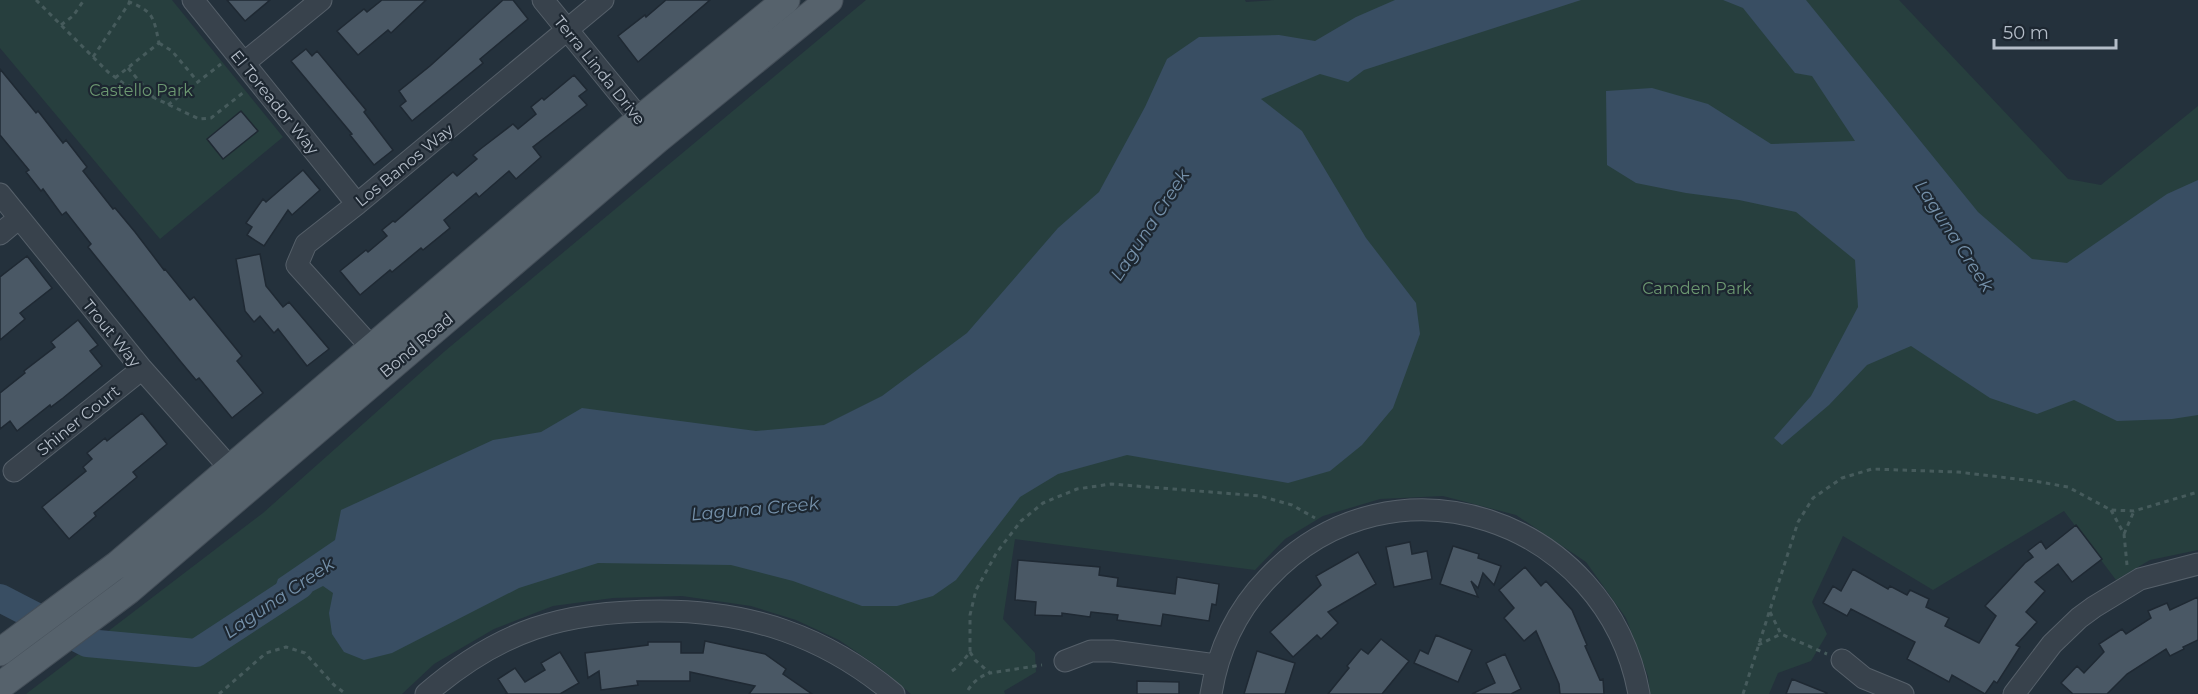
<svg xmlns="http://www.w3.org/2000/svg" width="2198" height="694" font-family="Montserrat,sans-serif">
<rect width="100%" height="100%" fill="#24313c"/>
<path fill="#273f3e" d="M0,0H172L283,137L160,239L0,48Z
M866,0H1245L1246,2L1275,0H1899L2068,179L2101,185L2198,106V550L2150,560L2116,580L2064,511L1933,590L1843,536L1812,602L1827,634L1811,661L1778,673L1769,694H1650L1648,676L1626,618L1586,562L1516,515L1443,496L1380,499L1323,516L1285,539L1255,570L1015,539L1003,619L1035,653L1036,672L1004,691L1005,694H911L880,668L839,640L796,620L751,606L682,596L613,598L553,606L494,629L434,664L402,694H26L263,513L445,351Z"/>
<path fill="#394e63" d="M1395,0H1581L1364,70L1348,82L1320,74L1261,99L1302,131L1366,238L1416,303L1420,334L1393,408L1362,445L1330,471L1288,483L1127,455L1058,474L1020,497L956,580L933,596L897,606H862L793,581L731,565L598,563L519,588L392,653L364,660L344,652L332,634L329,613L333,593L323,586L290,603L269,605L278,579L335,540L341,510L493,440L541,432L582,408L756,431L824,425L882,396L967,333L1058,228L1099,192L1145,107L1167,59L1199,37L1279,35L1315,41L1356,17Z
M1723,0H1806L1978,212L2032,259L2067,263L2167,194L2198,180V415L2172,419L2117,421L2074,400L2037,414L1990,398L1911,346L1867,365L1829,405L1782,445L1774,438L1811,396L1858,307L1855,260L1796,212L1739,200L1686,193L1636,183L1607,165L1606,91L1652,88L1708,104L1771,144L1855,141L1812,76L1795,73L1743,8Z"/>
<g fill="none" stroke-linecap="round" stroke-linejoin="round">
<path stroke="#394e63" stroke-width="28" d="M0,598L87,643L196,653L300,585"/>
</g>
<path fill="#4a5865" stroke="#1f2933" stroke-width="1.5" d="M227,0H270L245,21Z
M382,0H426L391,33L388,30L358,55L337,31L364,9L367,12Z
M503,0H513L528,19L480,59L483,63L412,121L400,106L406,101L399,91L430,66Z
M666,0H710L638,62L618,36L645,15L646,17Z
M306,49L312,56L317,51L366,110L364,112L393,150L374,165L350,135L352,134L291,61Z
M0,69L36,113L38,111L63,143L66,140L87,167L83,171L113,209L115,208L135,232L164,270L165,269L190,300L194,297L242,356L237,361L263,393L232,418L199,378L196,380L181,362L88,247L91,244L66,212L62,215L43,189L41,191L26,172L29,170L0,135Z
M574,75L587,90L579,96L587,105L533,147L541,157L516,179L509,171L479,197L476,193L444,220L450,228L423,250L421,248L392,272L390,270L360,295L340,271L366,250L368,252L387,236L382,230L393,221L395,222L453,172L457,176L477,159L473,155L483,147L513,124L518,129L536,114L531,107L542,98L544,100Z
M241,111L258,131L223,159L207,139Z
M303,170L320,190L292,215L288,210L264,246L247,235L252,227L246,223L263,199L266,202Z
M260,254L266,286L283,307L289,302L329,349L307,366L278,329L274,333L260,316L254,322L245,311L236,259Z
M27,256L52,288L20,313L25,319L0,340V277Z
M78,320L98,345L90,351L102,366L63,398L51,407L50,405L17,431L10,421L0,429V393L25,373L24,371L55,347L51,342Z
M142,413L167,444L133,472L137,477L94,513L96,516L69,539L42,507L86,471L83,467L92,459L87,453L105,438L107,441Z
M2076,525L2102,559L2072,582L2058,564L2035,582L2045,591L2026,612L2037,622L2016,645L2020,647L1997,683L1994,681L1985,694L1952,675L1949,682L1907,659L1915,642L1851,609L1847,616L1823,603L1833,586L1841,591L1853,569L1888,589L1890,586L1907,595L1910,590L1929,599L1926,607L1949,618L1945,626L1979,643L1996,616L1985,606L2025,563L2033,557L2028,551L2041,541L2046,549Z
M1410,542L1412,554L1427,551L1432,579L1394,587L1386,547Z
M1453,546L1479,554L1478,558L1501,566L1494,585L1483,573L1478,588L1471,581L1478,597L1440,584Z
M1358,552L1376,584L1328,612L1338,623L1321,639L1317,635L1293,657L1270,632L1321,585L1316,576Z
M1018,560L1100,567L1099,575L1118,578L1117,586L1175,594L1177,577L1219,584L1216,605L1212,604L1209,621L1163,614L1161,626L1117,620L1118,615L1091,612L1090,617L1062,613V616L1035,615L1036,602L1015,600Z
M1525,567L1541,586L1546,581L1572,610L1587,645L1585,646L1600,680L1603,679L1604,694H1560L1559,684L1536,631L1524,641L1504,618L1514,608L1499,590Z
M2198,597V640L2183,647L2184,649L2170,656L2166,649L2127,674L2107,694H2073L2061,683L2077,666L2084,673L2104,652L2099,644L2122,629L2126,634L2151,618L2148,611L2167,603L2170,610Z
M1436,635L1472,650L1458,682L1414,663L1420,650L1428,654Z
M1381,639L1409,661L1382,694H1328L1349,668L1347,666L1361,649L1368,654Z
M705,641L765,654L786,669L783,674L812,694H749L755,686L690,672V681H637L638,685L601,690L599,671L588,678L585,653L648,645V642H681V653H703Z
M1257,651L1295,663L1285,694H1244Z
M560,652L579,683L560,694H505L507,693L498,679L515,668L525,682L545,670L541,663Z
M1505,654L1521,689L1511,694H1472L1495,683L1486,663Z
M1792,679L1827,693V694H1786Z
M1137,681L1179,682V694H1137Z"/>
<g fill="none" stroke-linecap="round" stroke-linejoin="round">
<defs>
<path id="minor" d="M193,0L357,204
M543,0L649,130
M244,63L321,0
M0,194L142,369L230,468
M0,234L19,218
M371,347L297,265L306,244L357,204L603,0
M14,471L142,369
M1842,660L1864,678L1903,694
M1065,661L1091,651H1112L1216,665
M426,694C500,630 563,611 660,611C750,611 825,636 894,694
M1211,694C1218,650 1237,610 1268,578C1393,445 1607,519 1639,694
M2014,694L2052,644L2079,618L2094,607L2140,579L2198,564"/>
<path id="major" d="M0,652L117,565L639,120L786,0
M0,686L129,590L658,139L829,0"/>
</defs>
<use href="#minor" stroke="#56606a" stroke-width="23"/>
<use href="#major" stroke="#444e58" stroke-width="29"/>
<path stroke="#465b5c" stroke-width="3" stroke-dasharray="4.5 4.5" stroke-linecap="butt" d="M36,0L108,72L123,83L199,119L211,118L244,92
M61,25L73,16L84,0
M159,43L172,51L198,82
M93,57L130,2
M128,68L154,98
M115,78L159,43C153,14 153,11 124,0
M168,105L221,64
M2111,510L2124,534L2127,565
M2124,534L2134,511
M1770,612L1781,634L1827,654
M1758,645L1781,634
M970,652L975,660L990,673L1042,665
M952,671L959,666L970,652V615L976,590L997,552L1021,521L1043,503L1077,489L1111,484L1260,496L1292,505L1315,518
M968,690C974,681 980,676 990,673
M219,694L266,653L286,647L305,653L334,685L346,694
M1743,694L1798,522L1813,498L1842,478L1872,469L1958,472L2034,481L2068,487L2111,510L2134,511L2198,492"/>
<use href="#minor" stroke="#38424c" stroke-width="21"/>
<use href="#major" stroke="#56626c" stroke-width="27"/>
</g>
<g text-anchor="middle" stroke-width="4.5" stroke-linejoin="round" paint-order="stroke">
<g font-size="16" fill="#b4bdc8" stroke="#1d2731">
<text transform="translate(600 70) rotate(51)" y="6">Terra Linda Drive</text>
<text transform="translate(275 102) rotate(51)" y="6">El Toreador Way</text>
<text transform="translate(404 165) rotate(-39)" y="6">Los Banos Way</text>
<text transform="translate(112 333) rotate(51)" y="6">Trout Way</text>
<text transform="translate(416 345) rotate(-40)" y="6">Bond Road</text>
<text transform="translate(78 420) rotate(-39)" y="6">Shiner Court</text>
</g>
<g font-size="16" fill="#6c9871" stroke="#1d2731">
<text x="141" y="96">Castello Park</text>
<text x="1697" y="294">Camden Park</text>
</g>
<g font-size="18" font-style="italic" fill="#7591aa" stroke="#1d2731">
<text transform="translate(1150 225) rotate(-57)" y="6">Laguna Creek</text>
<text transform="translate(1954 236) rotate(57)" y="6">Laguna Creek</text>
<text transform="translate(755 509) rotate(-5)" y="6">Laguna Creek</text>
<text transform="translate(279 598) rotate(-34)" y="6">Laguna Creek</text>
</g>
</g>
<path d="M1994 39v9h122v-9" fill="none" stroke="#b4bdc8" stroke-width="3"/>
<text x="2003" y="39" font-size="18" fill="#b4bdc8" stroke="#1d2731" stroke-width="4.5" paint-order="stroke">50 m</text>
</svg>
